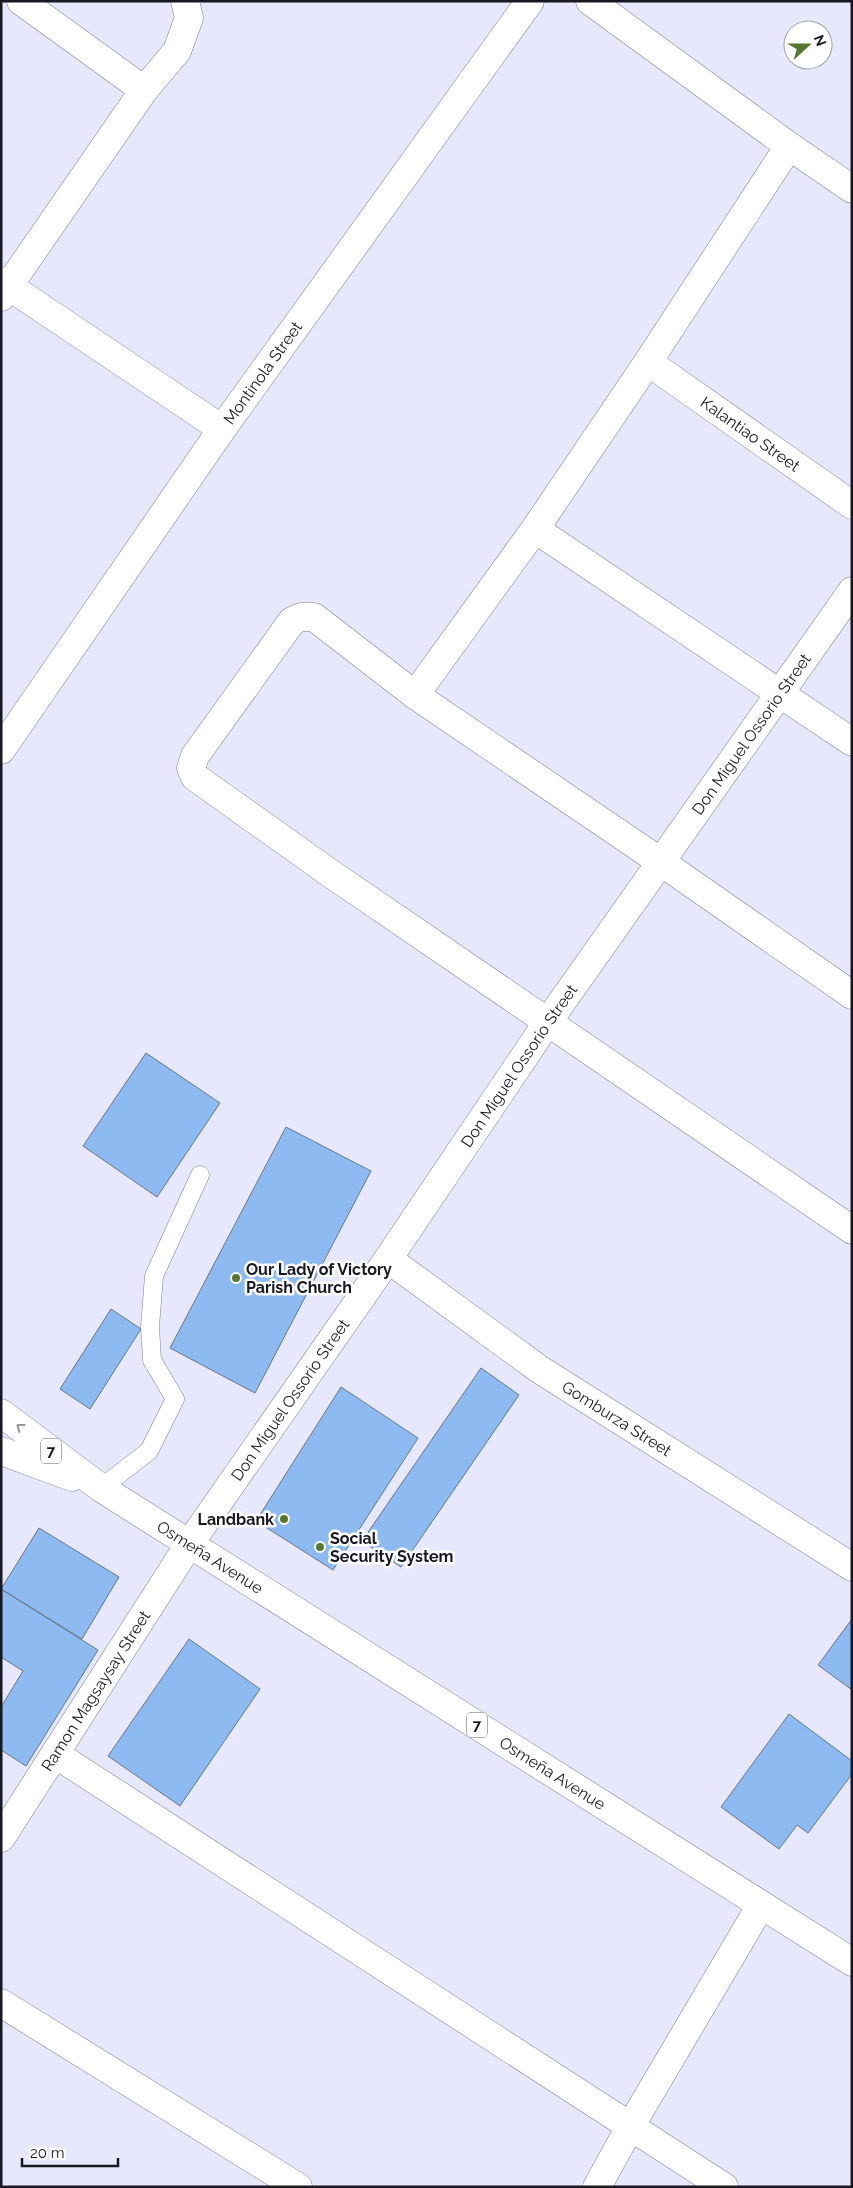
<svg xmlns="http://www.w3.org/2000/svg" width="853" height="2188" font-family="Raleway,sans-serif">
<rect width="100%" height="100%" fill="#e7e7fe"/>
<path fill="#8dbaf1" stroke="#66778c" d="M146,1053L220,1103L157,1197L83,1146Z
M286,1127L371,1171L255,1393L170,1348Z
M111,1309L141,1329L90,1409L60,1389Z
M481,1368L519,1395L401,1567L362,1541Z
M341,1387L418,1438L333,1570L256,1521Z
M39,1528L119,1577L82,1639L1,1589Z
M1,1589L98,1650L26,1766L1,1750V1707L23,1671L1,1657Z
M852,1619V1690L818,1665Z
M189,1639L260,1689L180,1806L108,1756Z
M789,1714L852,1761V1774L808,1833L797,1825L779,1849L721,1807Z"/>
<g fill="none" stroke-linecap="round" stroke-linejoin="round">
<defs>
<path id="lane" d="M101,1488L149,1451L175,1399L152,1360L150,1327L154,1276L200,1175"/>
<g id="street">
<path d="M21,1L144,90"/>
<path d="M590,1L789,146L852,189"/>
<path d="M789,146L648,362L535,529L415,695L661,862L852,995"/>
<path d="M1,281L222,429"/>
<path d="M1,297L144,90L177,51L189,18L185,1"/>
<path id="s1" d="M648,362L852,505"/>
<path d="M535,529L852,742"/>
<path d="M415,695L314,617H301L292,621L195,756L191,768L195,777L327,871L852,1230"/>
<path id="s2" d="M388,1259L539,1369L852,1567"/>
<path d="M55,1754L724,2187"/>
<path id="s3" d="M1,1838L190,1543L388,1259L547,1023L852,591"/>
<path d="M1,2003L298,2187"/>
<path d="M597,2187L630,2127L761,1905"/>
</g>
<g id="secondary">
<path id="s4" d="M1,750L222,429L530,1"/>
</g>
<g id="primary">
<path id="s5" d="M1,1413L101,1488L852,1962"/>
<path d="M1,1451L72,1477"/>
</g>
</defs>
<use href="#lane" stroke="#7e7d97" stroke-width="19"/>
<use href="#street" stroke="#7e7d97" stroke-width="29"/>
<use href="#secondary" stroke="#7e7d97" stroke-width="29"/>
<use href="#primary" stroke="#7e7d97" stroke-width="29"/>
<use href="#lane" stroke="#fff" stroke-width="18"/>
<use href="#street" stroke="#fff" stroke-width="28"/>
<use href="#secondary" stroke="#fff" stroke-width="28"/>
<use href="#primary" stroke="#fff" stroke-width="28"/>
</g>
<defs><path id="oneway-chevron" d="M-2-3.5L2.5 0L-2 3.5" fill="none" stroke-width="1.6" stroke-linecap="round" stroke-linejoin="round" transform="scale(1.25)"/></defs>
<use stroke="#97979c" href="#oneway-chevron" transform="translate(20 1427) rotate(-143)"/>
<g fill="#58772e" stroke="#fff" stroke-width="2">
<circle cx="236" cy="1278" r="5"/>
<circle cx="284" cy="1519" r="5"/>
<circle cx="320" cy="1547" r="5"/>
</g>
<g text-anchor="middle" stroke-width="5" stroke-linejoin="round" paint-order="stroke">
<g fill="#fff" stroke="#5d5d64" stroke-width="1">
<rect x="41" y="1438.5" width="20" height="25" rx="4"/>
<rect x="467" y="1712.5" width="20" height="25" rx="4"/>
</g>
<g font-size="15" font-weight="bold" fill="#181822">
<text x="51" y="1456">7</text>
<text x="477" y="1730">7</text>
</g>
<g font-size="16" fill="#181822" stroke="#fff">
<text dy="6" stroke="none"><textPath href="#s4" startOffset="459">Montinola Street</textPath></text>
<text dy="6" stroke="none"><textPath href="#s1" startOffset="125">Kalantiao Street</textPath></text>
<text dy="6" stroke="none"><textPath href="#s3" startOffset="1335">Don Miguel Ossorio Street</textPath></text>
<text dy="6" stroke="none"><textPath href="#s3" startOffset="930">Don Miguel Ossorio Street</textPath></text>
<text dy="6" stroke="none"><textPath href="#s3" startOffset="525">Don Miguel Ossorio Street</textPath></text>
<text dy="6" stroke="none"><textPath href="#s2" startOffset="279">Gomburza Street</textPath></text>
<text dy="6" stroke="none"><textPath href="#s5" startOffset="254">Osmeña Avenue</textPath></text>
<text dy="6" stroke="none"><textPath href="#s3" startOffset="175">Ramon Magsaysay Street</textPath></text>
<text dy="6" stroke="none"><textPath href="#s5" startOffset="659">Osmeña Avenue</textPath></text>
</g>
<g font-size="16" font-weight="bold" fill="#181822" stroke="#fff" text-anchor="start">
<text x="246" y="1275">Our Lady of Victory<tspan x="246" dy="18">Parish Church</tspan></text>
<text x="274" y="1525" text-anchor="end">Landbank</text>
<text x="330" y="1544">Social<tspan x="330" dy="18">Security System</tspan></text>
</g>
</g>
<rect width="853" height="2188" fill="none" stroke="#181822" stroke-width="5"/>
<g transform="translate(808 45) rotate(69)"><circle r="24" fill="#ffffff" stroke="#a3a3a7"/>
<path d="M0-4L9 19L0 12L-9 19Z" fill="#58772e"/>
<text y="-8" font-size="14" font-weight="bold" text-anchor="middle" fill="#181822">N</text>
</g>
<path d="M22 2158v8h96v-8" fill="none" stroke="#181822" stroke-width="2.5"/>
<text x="30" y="2158" font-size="15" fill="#181822" stroke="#ffffff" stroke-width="4" paint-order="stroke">20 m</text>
</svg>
